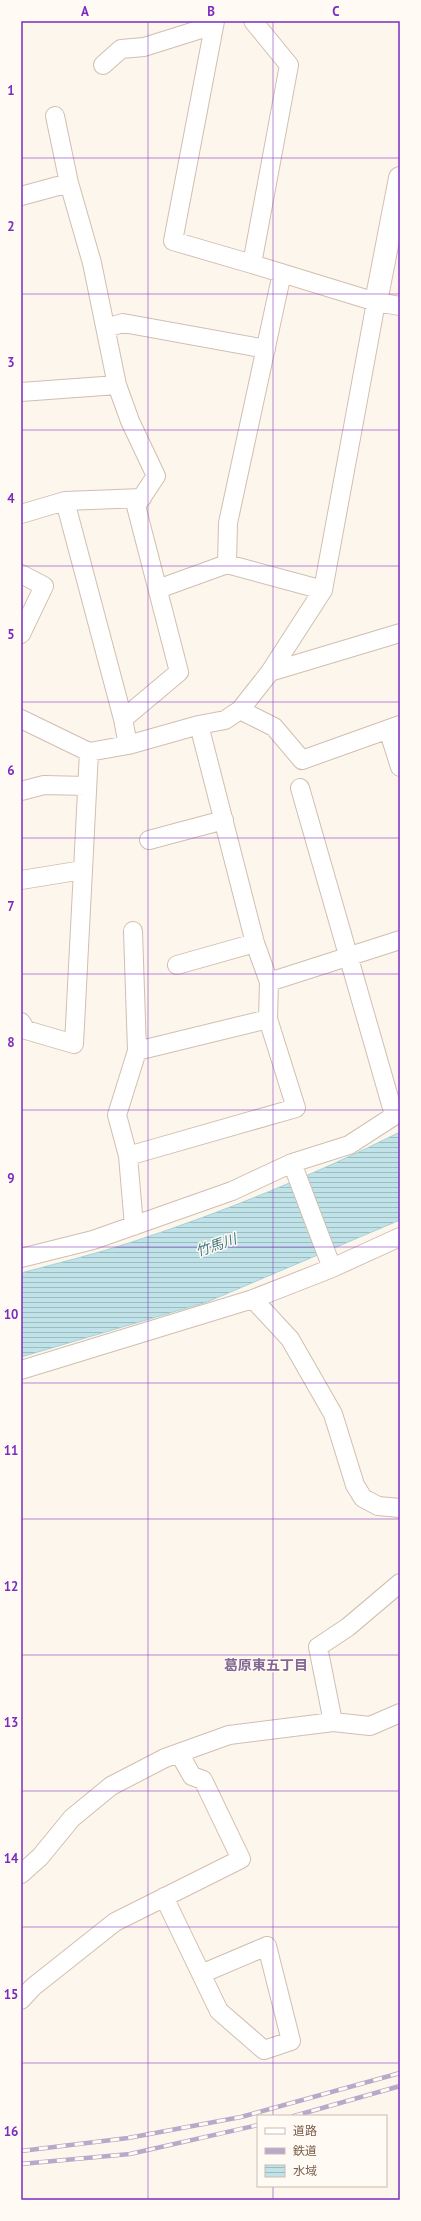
<svg xmlns="http://www.w3.org/2000/svg" width="421" height="2221" font-family="'PT Sans','Noto Sans JP',sans-serif">
<defs>
<pattern id="water-rules" width="6" height="5" patternUnits="userSpaceOnUse"><rect width="6" height="5" fill="#bfe3e8"/><path d="M0 2.5h6" fill="none" stroke="#a0bbbe"/></pattern>
</defs>
<rect width="100%" height="100%" fill="#fdf6ec"/>
<path fill="url(#water-rules)" stroke="#a5d3da" d="M400,1132V1220L207,1302L21,1357V1273C58,1263 96,1254 132,1242C224,1212 314,1175 400,1132Z"/>
<g fill="none" stroke-linecap="round" stroke-linejoin="round">
<defs>
<path id="street" d="M215,21L173,241L252,264L289,65L253,21
M103,65L121,49L144,47L214,25
M55,116L69,183L92,263L117,385L130,421L156,476L136,506L179,672L123,719L128,745
M21,196L69,183
M252,264L376,302L400,306
M282,273L228,523L227,564L323,590
M106,328L123,323L266,349
M21,392L117,385
M65,501L123,719
M21,514L65,501L142,498
M21,574L44,586L21,634
M158,589L227,564
M270,672L400,633
M240,710L274,727L302,760L400,725
M21,719L89,752L128,745L199,725L225,720L240,710L270,672L323,590L376,302
M199,725L255,943L269,982L400,940
M388,729L400,767
M300,788L394,1115
M21,791L44,785L87,786
M149,840L224,820
M83,870L89,752
M21,880L83,870L74,1044L26,1030L21,1022
M133,931L137,1051
M177,965L255,943
M268,1019L137,1051L117,1115L128,1156L296,1108L268,1019L269,982
M128,1156L134,1226
M292,1163L332,1268
M21,1258L93,1240L232,1191L292,1163L349,1145L400,1112
M253,1299L290,1339L333,1414L355,1485L363,1498L378,1506L400,1508
M21,1370L253,1299L332,1268L400,1237
M333,1722L318,1647L348,1627L400,1583
M21,1874L40,1857L72,1818L111,1786L165,1758L229,1735L333,1722L370,1726L400,1713
M164,1897L219,2011L264,2050L291,2041L267,1946L201,1974
M21,2000L33,1987L115,1922L241,1859L203,1780L192,1776L179,1753"/>
<path id="secondary" d="M376,302L400,178"/>
</defs>
<use href="#street" stroke="#d1beb0" stroke-width="20"/>
<use href="#secondary" stroke="#d6c0b0" stroke-width="24"/>
<use href="#street" stroke="#fff" stroke-width="18"/>
<use href="#secondary" stroke="#fff" stroke-width="22"/>
<defs>
<path id="rail" d="M294,2116L400,2086
M21,2151L128,2138L241,2117L400,2073
M21,2164L130,2154L258,2125"/>
</defs>
<use href="#rail" stroke="#b9a8c9" stroke-width="4.5"/>
<use href="#rail" stroke="#fffaf3" stroke-width="3" stroke-dasharray="9" stroke-linecap="butt"/>
</g>
<path fill="none" stroke="#7b2cbf" stroke-width="1" stroke-opacity="0.55" d="M148,21V2200M273,21V2116M21,158H400M21,294H400M21,430H400M21,566H400M21,702H400M21,838H400M21,974H400M21,1110H400M21,1247H400M21,1383H400M21,1519H400M21,1655H400M21,1791H400M21,1927H400M21,2063H400M273,2186V2200"/>
<g text-anchor="middle" stroke-width="3" stroke-linejoin="round" paint-order="stroke">
<g font-size="14" font-style="italic" fill="#437c86" stroke="#fffaf3">
<text transform="translate(216 1245) rotate(-19)" y="5">竹馬川</text>
</g>
<g font-size="14" font-weight="bold" fill="#846695" stroke="#fffaf3">
<text x="266" y="1670">葛原東五丁目</text>
</g>
</g>
<rect width="421" height="2221" fill="none" stroke="#fffaf3" stroke-width="44"/>
<rect x="257" y="2115" width="130" height="72" fill="#fffaf3" stroke="#cabbb1"/>
<rect x="265" y="2128" width="20" height="6" fill="#ffffff" stroke="#cabbb1"/>
<text x="293" y="2135" font-size="12" fill="#7a5c4d">道路</text>
<rect x="265" y="2148" width="20" height="6" fill="#b9a8c9" stroke="#cabbb1"/>
<text x="293" y="2155" font-size="12" fill="#7a5c4d">鉄道</text>
<rect x="265" y="2165" width="20" height="12" fill="url(#water-rules)" stroke="#cabbb1"/>
<text x="293" y="2175" font-size="12" fill="#7a5c4d">水域</text>
<rect x="22" y="22" width="377" height="2177" fill="none" stroke="#7b2cbf" stroke-width="1.5"/>
<g font-size="13" text-anchor="middle" font-weight="bold" fill="#7b2cbf">
<text x="85" y="16">A</text>
<text x="211" y="16">B</text>
<text x="336" y="16">C</text>
<text x="11" y="95">1</text>
<text x="11" y="231">2</text>
<text x="11" y="367">3</text>
<text x="11" y="503">4</text>
<text x="11" y="639">5</text>
<text x="11" y="775">6</text>
<text x="11" y="911">7</text>
<text x="11" y="1047">8</text>
<text x="11" y="1183">9</text>
<text x="11" y="1319">10</text>
<text x="11" y="1455">11</text>
<text x="11" y="1591">12</text>
<text x="11" y="1727">13</text>
<text x="11" y="1863">14</text>
<text x="11" y="1999">15</text>
<text x="11" y="2136">16</text>
</g>
</svg>
